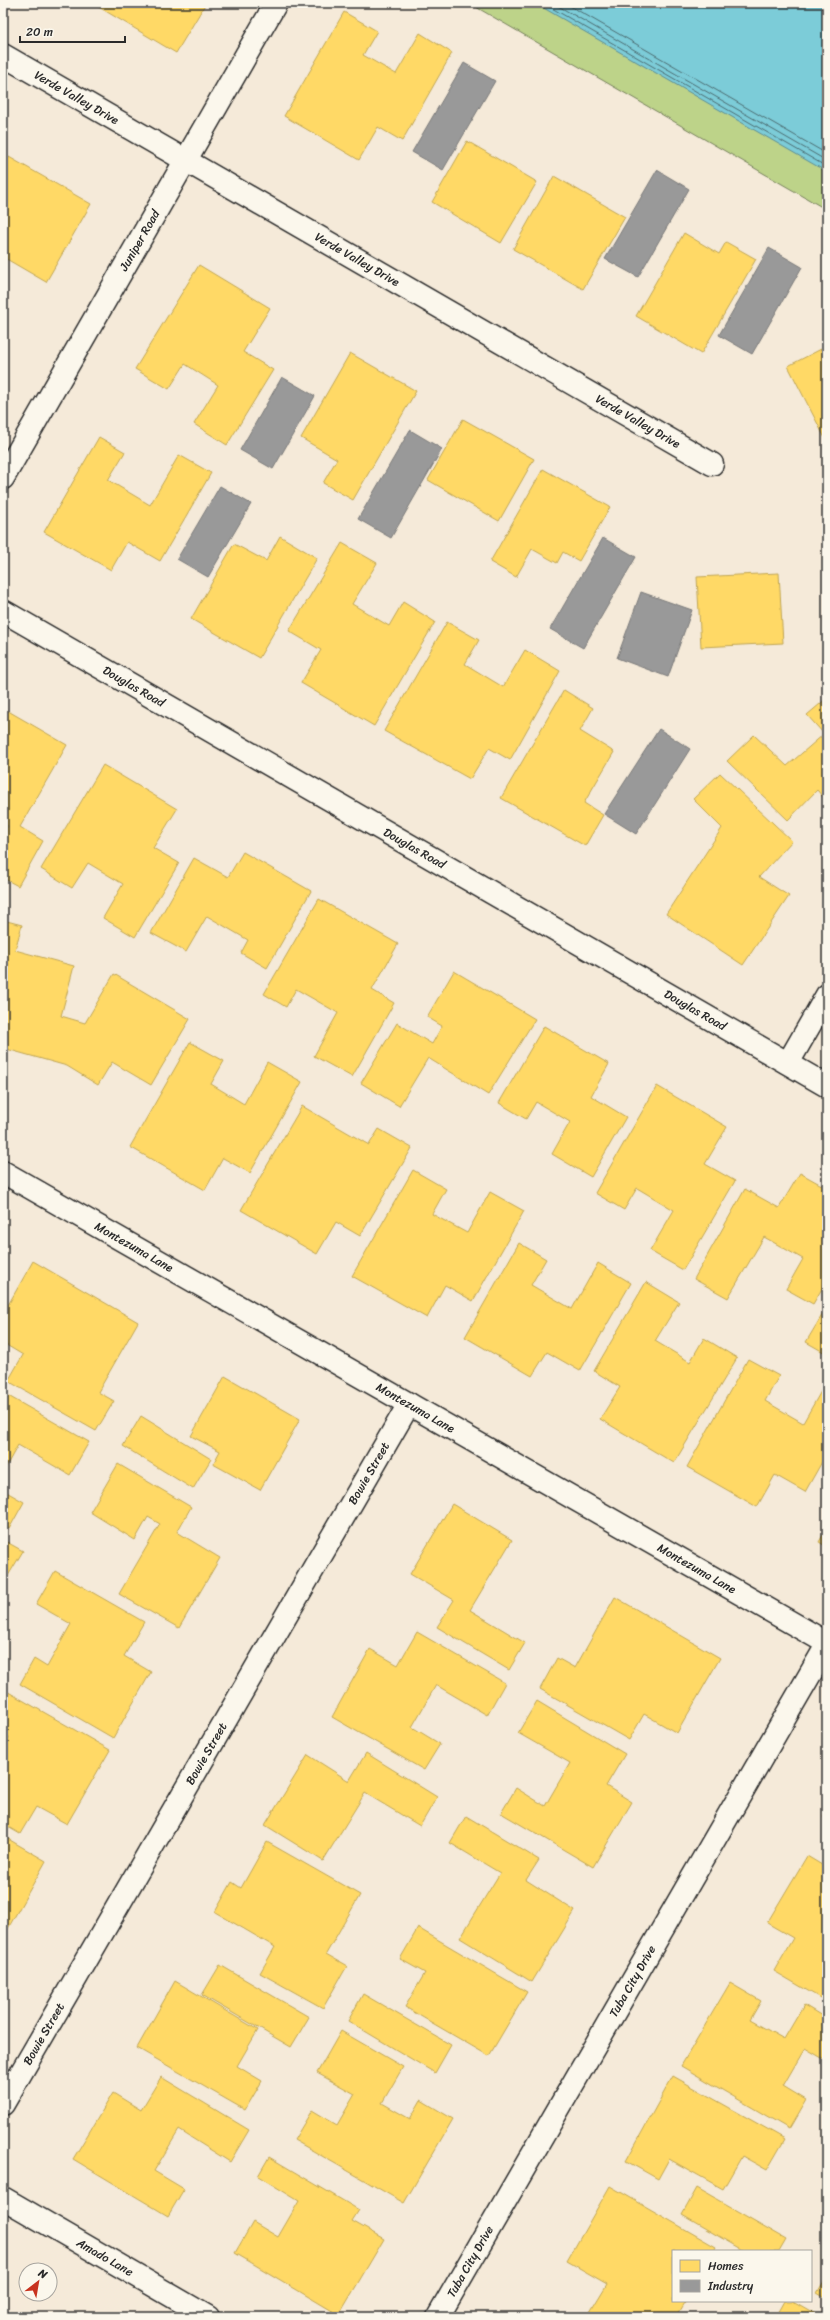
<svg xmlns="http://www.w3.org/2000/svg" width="830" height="2320" font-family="Sriracha,sans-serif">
<rect width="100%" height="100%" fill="#f5ead9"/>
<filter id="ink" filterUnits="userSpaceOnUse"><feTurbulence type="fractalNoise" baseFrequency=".025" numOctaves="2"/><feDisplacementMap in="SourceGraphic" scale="8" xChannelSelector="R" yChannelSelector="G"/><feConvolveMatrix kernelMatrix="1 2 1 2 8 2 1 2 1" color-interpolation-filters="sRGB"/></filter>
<g filter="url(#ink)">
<path fill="#bdd389" stroke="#747f5a" d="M469,3H827V210Z"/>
<path fill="#7cccd8" stroke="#5c8c93" d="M535,3H827V172Z"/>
<path fill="#ffd966" stroke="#bfa554" d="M98,3H206L176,53L97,6Z
M344,12L377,31L363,55L396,74L420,33L452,53L402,141L378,127L359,160L284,116Z
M467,141L537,182L501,243L432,202Z
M9,157L91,204L46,282L3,257V167Z
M554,176L625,217L583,289L513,249Z
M684,233L719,254L726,242L756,259L701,354L636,316Z
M199,265L270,308L243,352L273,370L227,445L194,424L218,385L185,364L169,389L135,369Z
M827,346V442L788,366Z
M350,353L416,391L353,500L323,483L337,459L301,438Z
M463,419L534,459L499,521L428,480Z
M99,437L125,452L108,480L150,505L179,455L211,473L160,561L127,542L111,570L44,532Z
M543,469L610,507L579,561L563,552L557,563L532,549L516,577L490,562Z
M280,536L317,558L259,658L191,619L234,544L266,561Z
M342,543L377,563L352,604L389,626L403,602L435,622L374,726L301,683L321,650L289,631Z
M779,573L783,643L701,647L697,577Z
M447,622L479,640L465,664L503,687L525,650L560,671L510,760L489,748L470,779L384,731Z
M564,690L593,708L580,731L614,752L584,803L603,815L585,846L501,798Z
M827,698V802L817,790L788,820L727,761L754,735L787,766L824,734L807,715Z
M3,708L67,745L20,827L43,841L18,886L3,878V834L8,826L3,823Z
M103,765L177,809L153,848L179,863L135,937L103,918L123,884L88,863L72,888L41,869Z
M720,773L792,841L759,877L789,896L743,965L666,914L722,828L693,799Z
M243,852L311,891L267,968L241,953L248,940L207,916L186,952L151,933L194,858L228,877Z
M319,899L398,944L372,990L394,1003L352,1077L314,1056L338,1013L296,989L286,1007L264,994Z
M3,920L22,925L15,950L74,966L61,1016L85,1023L114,974L190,1019L151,1085L112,1062L98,1085L67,1066L3,1048Z
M454,971L535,1019L488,1095L428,1058L399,1106L361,1083L397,1023L432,1044L442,1026L427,1017Z
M544,1026L609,1064L591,1096L626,1117L591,1177L552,1154L570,1122L536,1102L526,1119L499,1103Z
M190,1042L224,1061L211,1084L244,1104L267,1062L302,1082L250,1173L223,1158L205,1190L130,1147Z
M657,1086L727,1127L705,1164L735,1181L683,1270L650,1251L674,1210L637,1188L624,1210L595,1193Z
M302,1106L369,1145L379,1129L412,1148L360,1236L336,1222L317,1254L241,1210Z
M413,1170L446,1189L432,1214L467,1233L490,1192L524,1211L473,1301L445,1285L427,1318L352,1276Z
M800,1173L827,1188V1280L813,1304L786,1289L803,1259L764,1237L728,1298L694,1279L745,1189L779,1208Z
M519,1243L546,1259L531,1285L572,1309L598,1263L631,1283L580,1371L547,1352L532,1376L465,1337Z
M33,1261L138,1322L98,1392L114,1401L96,1431L8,1381L23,1355L3,1343V1314Z
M646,1282L679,1302L655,1341L690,1362L704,1338L737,1358L674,1463L600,1419L620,1387L594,1371Z
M827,1307V1354L806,1342Z
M748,1359L779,1376L765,1401L803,1423L824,1386L827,1387V1453L805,1492L775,1475L757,1507L687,1467Z
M225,1376L300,1419L260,1490L213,1464L220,1451L191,1436Z
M3,1393L89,1442L70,1475L18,1445L3,1472Z
M141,1416L211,1459L193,1489L123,1446Z
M118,1464L191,1507L177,1532L220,1558L179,1628L119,1594L160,1524L148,1517L135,1540L90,1512Z
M3,1490L24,1502L9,1529L3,1526Z
M452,1504L512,1540L470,1610L525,1643L509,1670L437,1627L454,1600L410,1574Z
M827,1528V1547L819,1542Z
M3,1540L23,1551L3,1584Z
M55,1571L144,1622L124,1656L151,1672L113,1738L20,1684L34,1659L47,1667L71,1624L36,1604Z
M615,1597L720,1658L677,1733L644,1714L629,1740L540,1689L557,1658L575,1668Z
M417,1632L505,1683L487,1715L436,1685L412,1727L440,1744L424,1770L332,1717L370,1649L398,1665Z
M3,1689L110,1750L67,1824L36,1807L20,1834L3,1824V1748L9,1737L3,1733Z
M537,1701L625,1754L606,1786L632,1802L593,1867L501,1813L516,1788L545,1806L570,1763L518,1733Z
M366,1753L437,1797L420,1826L365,1793L323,1861L265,1825L308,1755L349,1781Z
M827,1810V1820L823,1817Z
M466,1816L539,1860L526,1880L575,1911L532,1982L460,1938L500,1873L450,1843Z
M3,1836L46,1861L6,1932L3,1931Z
M267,1842L360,1895L326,1954L347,1966L323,2008L260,1973L275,1947L215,1912L232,1882L241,1888Z
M807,1856L827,1868V2002L774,1971L793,1938L767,1923Z
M418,1928L527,1992L489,2056L405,2007L425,1973L400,1959Z
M220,1965L309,2017L291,2047L202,1995Z
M175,1981L258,2030L237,2066L262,2081L245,2110L137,2048Z
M730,1983L761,2001L750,2020L784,2039L804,2005L827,2019V2061L805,2048L783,2086L806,2100L789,2129L681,2066Z
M363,1994L451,2045L435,2073L348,2021Z
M341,2031L403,2067L382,2103L410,2119L421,2100L453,2119L404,2203L294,2140L312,2110L337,2125L355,2094L317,2073Z
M673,2076L785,2139L767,2170L742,2156L723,2189L669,2159L658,2179L626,2161Z
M161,2077L249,2130L230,2162L179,2130L154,2171L184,2189L168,2216L73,2159L113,2093L141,2110Z
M269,2157L359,2210L352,2221L384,2239L339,2315L235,2253L253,2222L278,2237L299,2201L258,2176Z
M610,2186L716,2247L714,2251H673V2301H686L677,2316L679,2317H599L590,2312L607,2284L567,2261Z
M697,2188L786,2239L779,2251H744L682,2215Z
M827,2276V2299L817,2293Z
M785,2301H793L821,2317H776Z"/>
<path fill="#999" stroke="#787878" d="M464,63L495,81L443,170L412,152Z
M657,170L689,189L638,277L605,259Z
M769,248L802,267L752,354L719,335Z
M282,377L315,396L273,469L240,450Z
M410,430L442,449L391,538L358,519Z
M220,486L251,504L208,577L177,559Z
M603,538L636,557L583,648L550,629Z
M641,592L692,610L668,677L617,658Z
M659,729L690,749L636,834L604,814Z"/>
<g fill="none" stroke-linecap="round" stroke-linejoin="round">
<path stroke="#4b6b70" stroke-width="1" d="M543,3L827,167
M553,3L827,161
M565,3L827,154"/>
<defs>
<g id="minor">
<path id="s1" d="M3,55L712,464"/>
<path id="s2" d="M3,478L276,3"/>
<path id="s3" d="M3,611L827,1086"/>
<path d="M788,1063L827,995"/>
<path id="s4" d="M3,1172L827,1643"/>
<path id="s5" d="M3,2104L409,1404"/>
<path id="s6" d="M3,2198L208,2317"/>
<path id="s7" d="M438,2317L827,1645"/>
</g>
</defs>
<use href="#minor" stroke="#2b2b2b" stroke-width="25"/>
<use href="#minor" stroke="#fbf7ec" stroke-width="22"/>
</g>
</g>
<g text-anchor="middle" stroke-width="4" stroke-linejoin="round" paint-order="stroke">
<g font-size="12" fill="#2b2b2b" stroke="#fbf7ec">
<text dy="4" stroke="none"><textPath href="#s1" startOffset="85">Verde Valley Drive</textPath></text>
<text dy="4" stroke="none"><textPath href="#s2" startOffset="274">Juniper Road</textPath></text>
<text dy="4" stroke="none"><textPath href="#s1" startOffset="409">Verde Valley Drive</textPath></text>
<text dy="4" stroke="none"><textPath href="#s1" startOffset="733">Verde Valley Drive</textPath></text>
<text dy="4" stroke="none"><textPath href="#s3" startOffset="151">Douglas Road</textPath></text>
<text dy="4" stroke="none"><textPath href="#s3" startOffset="475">Douglas Road</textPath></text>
<text dy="4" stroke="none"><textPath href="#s3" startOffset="799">Douglas Road</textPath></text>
<text dy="4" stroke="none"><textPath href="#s4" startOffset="151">Montezuma Lane</textPath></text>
<text dy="4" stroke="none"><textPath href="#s4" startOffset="475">Montezuma Lane</textPath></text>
<text dy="4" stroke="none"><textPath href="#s5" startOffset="729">Bowie Street</textPath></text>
<text dy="4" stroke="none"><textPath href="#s4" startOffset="799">Montezuma Lane</textPath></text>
<text dy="4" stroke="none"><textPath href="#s5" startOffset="405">Bowie Street</textPath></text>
<text dy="4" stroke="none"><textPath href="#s7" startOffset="388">Tuba City Drive</textPath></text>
<text dy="4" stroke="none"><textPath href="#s5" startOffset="81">Bowie Street</textPath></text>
<text dy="4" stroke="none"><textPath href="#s6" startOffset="118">Amado Lane</textPath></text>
<text dy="4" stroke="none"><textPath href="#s7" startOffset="64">Tuba City Drive</textPath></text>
</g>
</g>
<rect width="830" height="2320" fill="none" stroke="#fbf7ec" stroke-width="16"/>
<rect x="8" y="8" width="814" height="2304" fill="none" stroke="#2b2b2b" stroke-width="1.5" filter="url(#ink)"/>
<rect x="672" y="2250" width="140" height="52" fill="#fbf7ec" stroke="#a8a59f"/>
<rect x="680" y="2260" width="20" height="12" fill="#ffd966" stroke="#a8a59f"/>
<text x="708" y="2270" font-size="12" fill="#2b2b2b">Homes</text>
<rect x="680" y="2280" width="20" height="12" fill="#999999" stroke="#a8a59f"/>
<text x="708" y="2290" font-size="12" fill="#2b2b2b">Industry</text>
<g transform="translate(38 2282) rotate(31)"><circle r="19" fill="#fbf7ec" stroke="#a8a59f"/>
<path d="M0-3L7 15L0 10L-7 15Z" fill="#c8321e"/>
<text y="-6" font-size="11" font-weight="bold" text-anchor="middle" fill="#2b2b2b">N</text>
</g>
<path d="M20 36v6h105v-6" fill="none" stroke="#2b2b2b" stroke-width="2"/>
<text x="26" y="36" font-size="12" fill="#2b2b2b" stroke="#fbf7ec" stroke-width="3" paint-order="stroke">20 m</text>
</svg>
